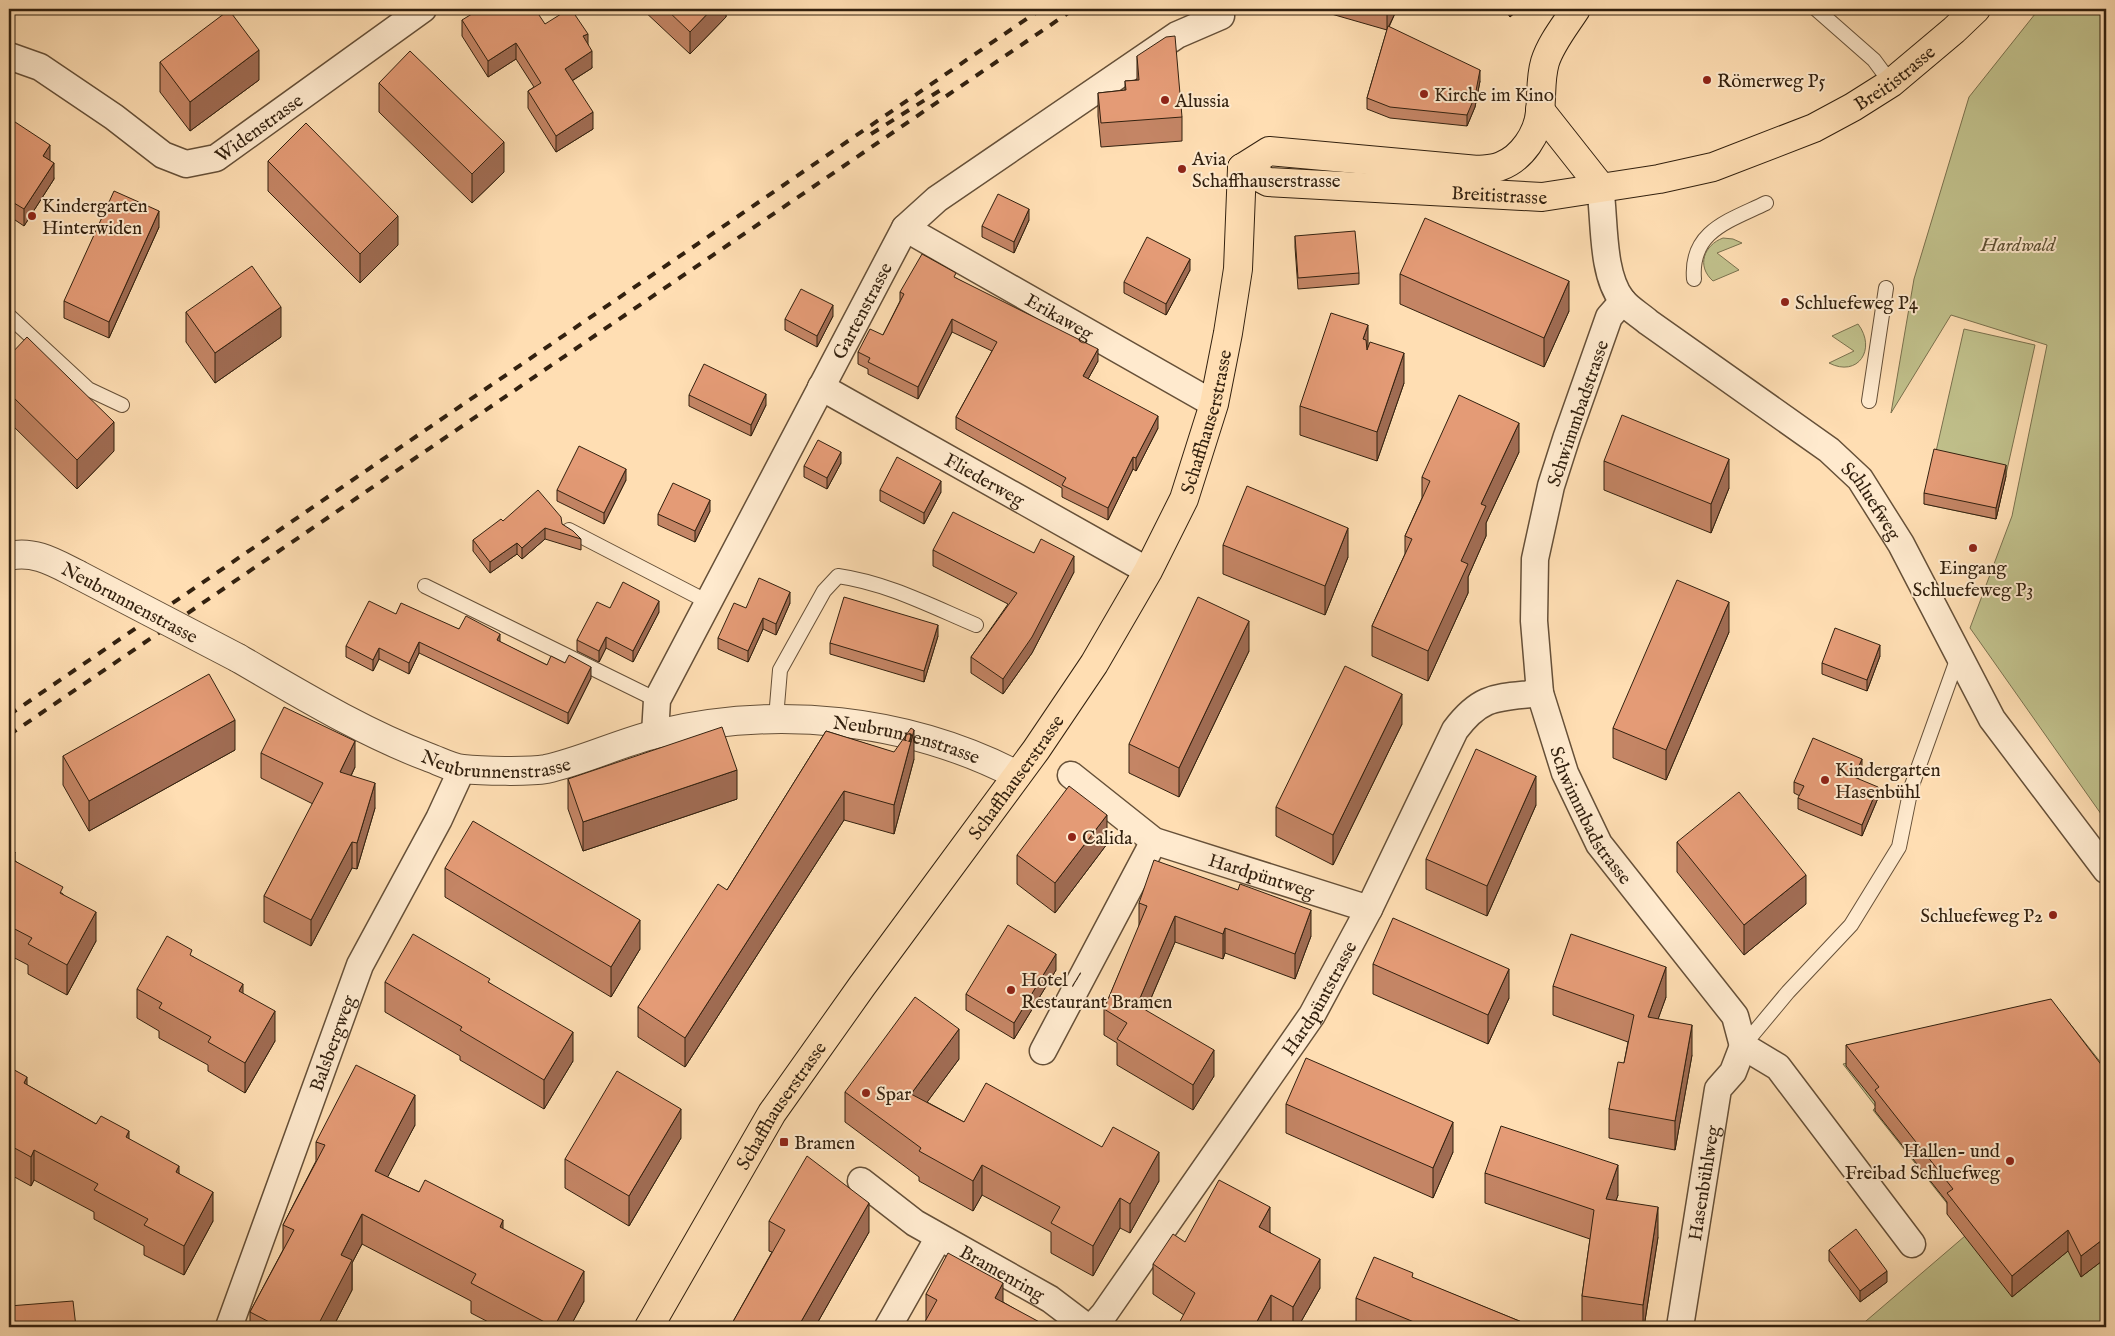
<svg xmlns="http://www.w3.org/2000/svg" width="2115" height="1336" font-family="'IM FELL English',serif">
<rect width="100%" height="100%" fill="#ffdeb3"/>
<filter id="stains"><feTurbulence type="fractalNoise" baseFrequency=".004" numOctaves="4"/><feColorMatrix values="0 0 0 0 .2 0 0 0 0 .09 0 0 0 0 .02 0 0 0 .5 -.17"/></filter>
<radialGradient id="worn" r=".72"><stop offset=".6" stop-color="#630" stop-opacity="0"/><stop offset="1" stop-color="#630" stop-opacity=".3"/></radialGradient>
<path fill="#c1c18c" stroke="#7a714e" d="M2039,9H2106V821L1970,628L2012,516L2047,345L1951,315L1891,413L1914,279L1969,97Z
M1723,238L1733,239L1742,243L1717,253L1739,270L1713,281C1696,266 1704,245 1723,238Z
M1858,324C1877,349 1858,378 1829,363L1854,351L1832,336Z
M1964,329L2035,345L1996,519L1924,504Z
M2063,1015L2106,1069V1327H1859L1965,1236L1953,1211L1873,1110L1876,1107L1843,1064Z"/>
<g fill="none" stroke-linecap="round" stroke-linejoin="round">
<defs>
<path id="service" d="M1816,9L1874,60L1891,83
M1694,279C1690,231 1729,221 1766,203
M9,316L88,389L122,405
M1869,401L1886,288
M569,530L708,602
M425,586L657,700
M776,718L780,670L824,591L838,576C887,583 931,606 976,625
M1743,1046L1788,992L1851,925L1899,847L1911,788L1958,657"/>
<g id="minor">
<path id="s1" d="M9,56L40,67L114,117L163,155L186,164L216,158L423,9"/>
<path id="s2" d="M1600,186C1605,219 1601,273 1622,300C1628,308 1640,315 1648,322L1829,450L1860,479L1901,544L1992,719L2106,870"/>
<path id="s3" d="M905,228L1214,404"/>
<path id="s4" d="M1623,301L1609,317L1567,436L1551,486L1535,559L1534,621L1540,693L1565,773L1599,844L1735,1016L1743,1046L1778,1067L1912,1244"/>
<path id="s5" d="M821,387L1148,571"/>
<path id="s6" d="M655,734L657,700L905,228L937,199L1177,35L1221,16"/>
<path id="s7" d="M1071,775L1154,841L1369,909"/>
<path d="M1043,1051L1154,841"/>
<path id="s8" d="M861,1181L915,1223L1050,1299L1087,1327"/>
<path id="s9" d="M229,1327L360,965L439,819L462,769"/>
<path d="M888,1327L939,1237"/>
<path id="s10" d="M1092,1327L1104,1314L1312,1015L1369,909L1455,730C1482,694 1498,698 1540,693"/>
<path id="s11" d="M1680,1327L1718,1089L1733,1072L1743,1046"/>
</g>
<g id="tertiary">
<path d="M9,556C34,550 55,563 77,574"/>
<path id="s12" d="M238,658C300,694 362,732 428,757C439,761 452,768 463,769C481,771 530,772 546,769C583,761 619,743 656,734C777,705 906,718 1017,775"/>
</g>
<g id="primary">
<path d="M1540,110L1600,186"/>
<path id="s13" d="M1242,168L1268,182L1542,197L1659,179L1713,167L1814,128L1853,107L1891,83L1954,30L1976,9"/>
<path d="M1242,168L1269,151L1478,170C1486,169 1495,169 1501,166C1522,158 1538,134 1540,112C1542,95 1540,79 1545,62C1551,43 1565,26 1576,9"/>
<path id="s14" d="M649,1327L772,1113L862,986L1036,750L1094,664L1148,571L1184,499L1214,404L1228,333L1238,269L1242,168"/>
</g>
</defs>
<use href="#service" stroke="#665038" stroke-width="16"/>
<use href="#minor" stroke="#665038" stroke-width="29"/>
<use href="#tertiary" stroke="#665038" stroke-width="30"/>
<use href="#primary" stroke="#33210f" stroke-width="30"/>
<use href="#service" stroke="#ffeace" stroke-width="14"/>
<use href="#minor" stroke="#ffeace" stroke-width="26"/>
<use href="#tertiary" stroke="#ffeace" stroke-width="28"/>
<use href="#primary" stroke="#ffdeb3" stroke-width="28"/>
<path stroke="#33210f" stroke-width="4" stroke-dasharray="9 9" stroke-linecap="butt" d="M871,134L947,86
M9,715L1041,9
M9,735L1074,9"/>
<defs>
<path id="tertiary-bridge" d="M77,574L238,658"/>
</defs>
<use href="#tertiary-bridge" stroke="#665038" stroke-width="30" stroke-linecap="butt"/>
<use href="#tertiary-bridge" stroke="#ffeace" stroke-width="28"/>
</g>
<path fill="#c48565" stroke="#33210f" d="M642,9H726V17L690,54Z
M1314,9H1397L1389,27L1480,81L1475,107L1467,126L1390,118L1367,109V98L1387,30Z
M1504,9H1519L1510,17Z
M462,20L545,24L588,44L592,68L572,81L593,129L556,152L528,108V91L534,87L516,59L488,77L462,36Z
M1137,56L1182,117V141L1101,147L1098,116V93L1125,90V81L1137,80Z
M160,62L259,80L190,131L160,92Z
M379,83L504,172L472,203L379,112Z
M9,118L50,161L54,179L24,226L9,216Z
M268,161L398,245L360,283L268,191Z
M1029,220L1014,253L982,237V226Z
M159,227L109,338L64,318V301Z
M1295,236L1359,273V284L1298,289L1295,247Z
M1190,270L1166,315L1124,293V282Z
M1400,274L1569,311L1544,367L1400,304Z
M956,278L1098,361L1088,379L1158,428L1136,471L1133,469L1108,520L1062,497V488L956,429V417L992,351L952,332L918,399L868,374V369L858,364V352L883,335L900,301V292Z
M186,312L281,337L215,383L186,342Z
M833,316L817,347L785,330V319Z
M1368,346L1404,383L1377,461L1300,435V406Z
M9,356L114,451L77,489L9,422Z
M689,395L766,405L751,436L689,406Z
M1519,452L1486,523V536L1468,577V593L1428,681L1372,656V626L1405,554V536L1422,498V477Z
M1604,461L1729,488L1711,533L1604,490Z
M841,463L827,489L804,477V466Z
M2006,476L1996,519L1924,504V493Z
M626,480L604,524L557,501V490Z
M880,490L941,492L924,524L880,501Z
M710,511L695,542L658,525V514Z
M503,521L562,524L581,539V550L545,539L522,559L517,554L490,573L473,551V540Z
M1223,545L1348,557L1325,615L1223,574Z
M933,550L1034,553L1074,572L1032,653L1003,694L971,673V657L1008,604L933,566Z
M790,603L776,635L763,629L748,662L718,649V638L746,608Z
M610,608L659,612L633,662L606,648L599,662L577,651V640Z
M396,614L459,629L500,642L547,665L591,678L568,724L419,653L409,674L379,659L373,671L346,657V646Z
M1729,632L1666,780L1613,758V728Z
M938,636L924,682L830,654V643Z
M1249,651L1179,797L1129,773V744Z
M1880,656L1867,691L1822,674V663Z
M1402,724L1333,865L1276,836V807Z
M826,731L914,759L894,834L844,820L685,1067L638,1037V1007L727,890Z
M235,750L89,831L63,785V756Z
M261,753L355,767L351,776L375,808L357,869L352,868L311,946L264,922V896L313,804L261,778Z
M1862,770L1858,778L1878,798L1862,836L1798,809V798L1800,796L1794,793V782Z
M568,779L737,799L583,851L568,809Z
M1536,805L1487,916L1426,889V859Z
M1677,842L1806,904L1744,955L1677,872Z
M1107,844L1055,913L1017,884V855Z
M9,849L15,861L63,894L96,941L67,995L28,974V965L9,955Z
M445,868L640,949L611,997L445,897Z
M1139,903L1311,936L1295,979L1225,953L1223,959L1175,942L1146,1010L1214,1076L1193,1110L1117,1065V1043L1104,1035V1009L1139,927Z
M192,956L243,993L275,1041L245,1093L208,1071V1065L159,1038V1031L137,1018V989Z
M1373,964L1509,998L1488,1044L1373,994Z
M1056,970L1014,1039L966,1010V994Z
M385,982L490,983L573,1061L544,1109L460,1060V1056L385,1012Z
M1553,986L1666,997L1658,1019L1692,1055L1675,1150L1609,1138V1109L1624,1063L1628,1042L1553,1015Z
M1846,1045L2103,1067L2106,1062V1258L2081,1277L2068,1251L2012,1297L1947,1214V1202L1875,1111V1102L1846,1066Z
M959,1059L927,1102L964,1122L1159,1181L1130,1233L1120,1228L1093,1276L1051,1253V1232L982,1195L973,1211L919,1181V1177L845,1122V1092Z
M9,1067L27,1085L96,1124L129,1139L179,1173L213,1221L184,1275L144,1255V1246L94,1219V1212L34,1180L31,1186L9,1174Z
M1286,1104L1453,1152L1433,1198L1286,1133Z
M415,1125L387,1177L419,1192L503,1229L584,1301L570,1327H498L471,1313V1301L362,1244L352,1263V1290L333,1327H250V1312L283,1250V1225L316,1161V1142Z
M681,1138L629,1226L565,1188V1159Z
M1485,1173L1618,1195L1616,1200L1658,1237L1644,1327H1594L1582,1326V1296L1590,1239L1485,1203Z
M769,1221L869,1232L815,1327H730L772,1252L769,1251Z
M1270,1232L1320,1288L1298,1327H1275L1271,1325L1270,1327H1177L1184,1315L1153,1294V1264L1185,1242Z
M1829,1250L1887,1282L1860,1302L1829,1261Z
M1413,1278L1534,1327H1356V1298Z
M926,1294L1003,1302L1045,1327L926,1320Z"/>
<path fill="#a06c53" stroke="#33210f" d="M712,9H726V17L690,54V32Z
M1387,9H1397L1387,30Z
M1510,9H1519L1510,17Z
M588,34V50L583,36Z
M516,43V59L488,77V61Z
M259,50V80L190,131V102Z
M592,51V68L565,85V69Z
M1480,70V81L1475,107L1467,126V115Z
M593,112V129L556,152V136Z
M504,142V172L472,203V174Z
M50,145V161L43,156Z
M54,163V179L24,226V209Z
M1029,209V220L1014,253V242Z
M159,211V227L109,338V322Z
M398,216V245L360,283V254Z
M1190,259V270L1166,315V304Z
M1569,281V311L1544,367V338Z
M833,305V316L817,347V336Z
M281,307V337L215,383V353Z
M952,319V332L918,399V387Z
M1368,325V354L1363,339Z
M1098,349V361L1083,388V376Z
M1404,353V383L1377,461V432Z
M766,394V405L751,436V425Z
M1158,416V428L1136,471V458Z
M114,422V451L77,489V460Z
M1519,423V452L1486,523V536L1468,577V593L1428,681V651L1481,504Z
M841,452V463L827,489V478Z
M1133,457V469L1108,520V508Z
M1729,459V488L1711,533V504Z
M2006,465V476L1996,519V508Z
M626,469V480L604,524V513Z
M941,481V492L924,524V513Z
M710,500V511L695,542V531Z
M545,528V539L522,559V548Z
M1348,528V557L1325,615V586Z
M517,543V554L490,573V562Z
M1074,556V572L1032,653L1003,694V679Z
M790,592V603L776,635V624Z
M659,601V612L633,662V651Z
M1729,602V632L1666,780V750Z
M763,618V629L748,662V651Z
M1249,621V651L1179,797V768Z
M938,625V636L924,682V671Z
M500,634V645L497,640Z
M606,637V648L599,662V651Z
M419,642V653L409,674V663Z
M1880,645V656L1867,691V680Z
M379,648V659L373,671V660Z
M591,667V678L568,724V713Z
M1402,694V724L1333,865V835Z
M235,720V750L89,831V801Z
M914,730V759L894,834V805Z
M355,741V767L340,798V772Z
M1862,759V770L1854,788V777Z
M737,770V799L583,851V822Z
M1536,776V805L1487,916V886Z
M375,783V808L357,869V843Z
M1878,787V798L1862,836V825Z
M844,791V820L685,1067V1038Z
M1107,815V844L1055,913V883Z
M352,842V868L311,946V920Z
M15,852V882L11,859Z
M1806,875V904L1744,955V925Z
M1311,910V936L1295,979V954Z
M96,912V941L67,995V965Z
M1175,916V942L1137,1031V1005Z
M640,920V949L611,997V967Z
M1225,928V953L1223,959V934Z
M1056,954V970L1014,1039V1023Z
M1666,967V997L1648,1047V1017Z
M1509,969V998L1488,1044V1015Z
M243,984V1014L239,991Z
M275,1011V1041L245,1093V1063Z
M1692,1025V1055L1675,1150V1121Z
M959,1029V1059L911,1124V1094Z
M573,1032V1061L544,1109V1080Z
M1214,1050V1076L1193,1110V1085Z
M27,1077V1107L24,1083Z
M415,1095V1125L375,1201V1171Z
M681,1109V1138L629,1226V1196Z
M1453,1122V1152L1433,1198V1168Z
M129,1131V1161L126,1137Z
M34,1150V1180L31,1186V1157Z
M1159,1152V1181L1130,1233V1204Z
M982,1165V1195L973,1211V1181Z
M1618,1165V1195L1606,1228V1199Z
M179,1166V1195L176,1172Z
M213,1192V1221L184,1275V1246Z
M1120,1198V1228L1093,1276V1246Z
M869,1203V1232L815,1327H798Z
M1270,1207V1236L1259,1227Z
M1658,1207V1237L1644,1327H1643V1305Z
M362,1214V1244L352,1263V1290L333,1327H317L341,1255Z
M503,1220V1250L500,1227Z
M2068,1230V1251L2012,1297V1276Z
M2106,1237V1258L2081,1277V1256Z
M1320,1259V1288L1298,1327H1293V1307Z
M584,1271V1301L570,1327H554Z
M1887,1271V1282L1860,1302V1291Z
M1003,1283V1312L995,1298Z
M1271,1295V1325L1270,1327H1254Z"/>
<path fill="#e49b76" stroke="#33210f" d="M480,9H535L545,24L569,9H571L588,34L583,36L592,51L565,69L593,112L556,136L528,91L541,83L516,43L488,61L462,20Z
M666,9H712L690,32Z
M229,10L259,50L190,102L160,62Z
M1388,26L1480,70L1475,96L1467,115L1390,107L1367,98Z
M1175,36L1182,117L1101,123L1098,93L1126,90L1125,81L1139,80L1137,56L1166,37Z
M410,51L504,142L472,174L379,83Z
M9,118L50,145L43,156L54,163L24,209L9,200Z
M306,123L398,216L360,254L268,161Z
M114,191L159,211L109,322L64,301Z
M998,194L1029,209L1014,242L982,226Z
M1425,218L1569,281L1544,338L1400,274Z
M1355,231L1359,273L1298,278L1295,236Z
M1147,237L1190,259L1166,304L1124,282Z
M922,254L956,273L954,277L1098,349L1083,376L1158,416L1136,458L1133,457L1108,508L1062,485L1066,478L956,417L997,342L952,319L918,387L868,362L870,358L858,352L870,329L883,335L904,294L900,292Z
M252,266L281,307L215,353L186,312Z
M801,289L833,305L817,336L785,319Z
M1331,313L1368,325L1363,339L1366,340L1367,350L1370,342L1404,353L1377,432L1300,406Z
M27,337L114,422L77,460L9,393V356Z
M704,364L766,394L751,425L689,395Z
M1459,395L1519,423L1481,504L1486,506L1461,561L1468,564L1428,651L1372,626L1412,539L1405,536L1430,481L1422,477Z
M1622,415L1729,459L1711,504L1604,461Z
M818,440L841,452L827,478L804,466Z
M579,446L626,469L604,513L557,490Z
M1934,449L2006,465L1996,508L1924,493Z
M897,457L941,481L924,513L880,490Z
M673,483L710,500L695,531L658,514Z
M1247,486L1348,528L1325,586L1223,545Z
M538,490L561,517L562,524L573,531L581,539L545,528L522,548L517,543L490,562L473,540L501,519L503,521Z
M953,512L1034,553L1041,539L1074,556L1032,637L1003,679L971,657L1017,593L933,550Z
M759,578L790,592L776,624L763,618L748,651L718,638L734,603L746,608Z
M1677,580L1729,602L1666,750L1613,728Z
M623,582L659,601L633,651L606,637L599,651L577,640L597,602L610,608Z
M844,597L938,625L924,671L830,643Z
M1198,597L1249,621L1179,768L1129,744Z
M369,601L396,614L401,603L459,629L466,616L500,634L497,640L547,665L551,656L565,663L569,655L591,667L568,713L419,642L409,663L379,648L373,660L346,646Z
M1835,628L1880,645L1867,680L1822,663Z
M1345,666L1402,694L1333,835L1276,807Z
M209,674L235,720L89,801L63,756Z
M284,707L355,741L340,772L375,783L357,843L352,842L311,920L264,896L323,783L261,753Z
M722,727L737,770L583,822L568,779Z
M911,728L914,730L894,805L844,791L685,1038L638,1007L718,884L727,890L826,731L894,752Z
M1813,738L1862,759L1854,777L1878,787L1862,825L1798,798L1804,786L1794,782Z
M1476,749L1536,776L1487,886L1426,859Z
M1069,786L1107,815L1055,883L1017,855Z
M1739,792L1806,875L1744,925L1677,842Z
M473,821L640,920L611,967L445,868Z
M9,849L15,852L11,859L63,887L60,893L96,912L67,965L28,944L32,938L9,926Z
M1154,860L1238,890L1240,884L1311,910L1295,954L1225,928L1223,934L1175,916L1137,1005L1214,1050L1193,1085L1117,1039L1127,1023L1104,1009L1147,906L1139,903Z
M1393,918L1509,969L1488,1015L1373,964Z
M1008,925L1056,954L1014,1023L966,994Z
M413,934L490,979L488,982L573,1032L544,1080L460,1030L462,1027L385,982Z
M1571,934L1666,967L1648,1017L1692,1025L1675,1121L1609,1109L1618,1062L1624,1063L1634,1015L1553,986Z
M167,936L192,950L190,955L243,984L239,991L275,1011L245,1063L208,1042L211,1037L159,1008L162,1003L137,989Z
M915,997L959,1029L911,1094L964,1122L986,1083L1102,1147L1113,1127L1159,1152L1130,1204L1120,1198L1093,1246L1051,1223L1060,1207L982,1165L973,1181L919,1151L921,1148L845,1092Z
M2051,999L2103,1067L2106,1062V1237L2081,1256L2068,1230L2012,1276L1947,1193L1953,1189L1875,1090L1879,1087L1846,1045Z
M1306,1058L1453,1122L1433,1168L1286,1104Z
M356,1065L415,1095L375,1171L419,1192L425,1180L503,1220L500,1227L584,1271L554,1327L471,1283L476,1274L362,1214L341,1255L352,1260L317,1327H279L250,1312L294,1230L283,1225L325,1145L316,1142Z
M9,1067L27,1077L24,1083L96,1124L101,1116L129,1131L126,1137L179,1166L176,1172L213,1192L184,1246L144,1225L148,1219L94,1190L98,1184L34,1150L31,1157L9,1145Z
M617,1071L681,1109L629,1196L565,1159Z
M1501,1126L1618,1165L1606,1199L1658,1207L1643,1305L1582,1296L1594,1210L1485,1173Z
M807,1156L869,1203L798,1327H730L785,1230L769,1221Z
M1219,1180L1270,1207L1259,1227L1320,1259L1293,1307L1271,1295L1254,1327H1177L1195,1293L1153,1264L1173,1234L1185,1242Z
M1856,1229L1887,1271L1860,1291L1829,1250Z
M948,1253L1003,1283L995,1298L1045,1325L1043,1327H922L937,1300L926,1294Z
M1374,1257L1413,1273L1412,1277L1534,1327H1426L1356,1298Z
M73,1301L76,1327H9V1306Z"/>
<g fill="#8f2418" stroke="#ffeace" stroke-width="2">
<circle cx="1707" cy="80" r="5"/>
<circle cx="1424" cy="94" r="5"/>
<circle cx="1165" cy="100" r="5"/>
<circle cx="1182" cy="169" r="5"/>
<circle cx="32" cy="216" r="5"/>
<circle cx="1785" cy="302" r="5"/>
<circle cx="1973" cy="548" r="5"/>
<circle cx="1825" cy="780" r="5"/>
<circle cx="1072" cy="837" r="5"/>
<circle cx="2053" cy="915" r="5"/>
<circle cx="1011" cy="990" r="5"/>
<circle cx="866" cy="1093" r="5"/>
<rect x="779" y="1137" width="10" height="10" rx="2.5"/>
<circle cx="2010" cy="1161" r="5"/>
</g>
<g text-anchor="middle" stroke-width="4" stroke-linejoin="round" paint-order="stroke">
<g font-size="19" fill="#33210f" stroke="#ffeace">
<text dy="7" stroke="none"><textPath href="#s13" startOffset="681">Breitistrasse</textPath></text>
<text dy="7" stroke="none"><textPath href="#s1" startOffset="292">Widenstrasse</textPath></text>
<text dy="7" stroke="none"><textPath href="#s13" startOffset="261">Breitistrasse</textPath></text>
<text dy="7" stroke="none"><textPath href="#s6" startOffset="474">Gartenstrasse</textPath></text>
<text dy="7" stroke="none"><textPath href="#s3" startOffset="178">Erikaweg</textPath></text>
<text transform="translate(1577 413) rotate(-71)" y="7">Schwimmbadstrasse</text>
<text dy="7" stroke="none"><textPath href="#s14" startOffset="1068">Schaffhauserstrasse</textPath></text>
<text dy="7" stroke="none"><textPath href="#s5" startOffset="188">Fliederweg</textPath></text>
<text dy="7" stroke="none"><textPath href="#s2" startOffset="440">Schluefweg</textPath></text>
<text transform="translate(130 602) rotate(28)" y="7">Neubrunnenstrasse</text>
<text dy="7" stroke="none"><textPath href="#s12" startOffset="704">Neubrunnenstrasse</textPath></text>
<text dy="7" stroke="none"><textPath href="#s12" startOffset="284">Neubrunnenstrasse</textPath></text>
<text dy="7" stroke="none"><textPath href="#s14" startOffset="662">Schaffhauserstrasse</textPath></text>
<text dy="7" stroke="none"><textPath href="#s4" startOffset="542">Schwimmbadstrasse</textPath></text>
<text dy="7" stroke="none"><textPath href="#s7" startOffset="219">Hardpüntweg</textPath></text>
<text dy="7" stroke="none"><textPath href="#s10" startOffset="400">Hardpüntstrasse</textPath></text>
<text dy="7" stroke="none"><textPath href="#s9" startOffset="302">Balsbergweg</textPath></text>
<text dy="7" stroke="none"><textPath href="#s14" startOffset="258">Schaffhauserstrasse</textPath></text>
<text dy="7" stroke="none"><textPath href="#s11" startOffset="146">Hasenbühlweg</textPath></text>
<text dy="7" stroke="none"><textPath href="#s8" startOffset="169">Bramenring</textPath></text>
</g>
<g font-size="19" fill="#33210f" stroke="#ffeace" text-anchor="start">
<text x="1717" y="87">Römerweg P5</text>
<text x="1434" y="101">Kirche im Kino</text>
<text x="1175" y="107">Alussia</text>
<text x="1192" y="165">Avia<tspan x="1192" dy="22">Schaffhauserstrasse</tspan></text>
<text x="42" y="212">Kindergarten<tspan x="42" dy="22">Hinterwiden</tspan></text>
<text x="1795" y="309">Schluefeweg P4</text>
<text x="1973" y="574" text-anchor="middle">Eingang<tspan x="1973" dy="22">Schluefeweg P3</tspan></text>
<text x="1835" y="776">Kindergarten<tspan x="1835" dy="22">Hasenbühl</tspan></text>
<text x="1082" y="844">Calida</text>
<text x="2043" y="922" text-anchor="end">Schluefeweg P2</text>
<text x="1021" y="986">Hotel /<tspan x="1021" dy="22">Restaurant Bramen</tspan></text>
<text x="876" y="1100">Spar</text>
<text x="794" y="1149">Bramen</text>
<text x="2000" y="1157" text-anchor="end">Hallen- und<tspan x="2000" dy="22">Freibad Schluefweg</tspan></text>
</g>
<g font-size="19" font-style="italic" fill="#5e5134" stroke="#ffeace">
<text x="2018" y="251">Hardwald</text>
</g>
</g>
<rect width="2115" height="1336" fill="none" stroke="#ffdeb3" stroke-width="30"/>
<rect x="10" y="10" width="2095" height="1316" fill="none" stroke="#33210f" stroke-width="2.5"/>
<rect x="15" y="15" width="2085" height="1306" fill="none" stroke="#33210f"/>
<rect width="100%" height="100%" filter="url(#stains)"/>
<rect width="100%" height="100%" fill="url(#worn)"/>
</svg>
